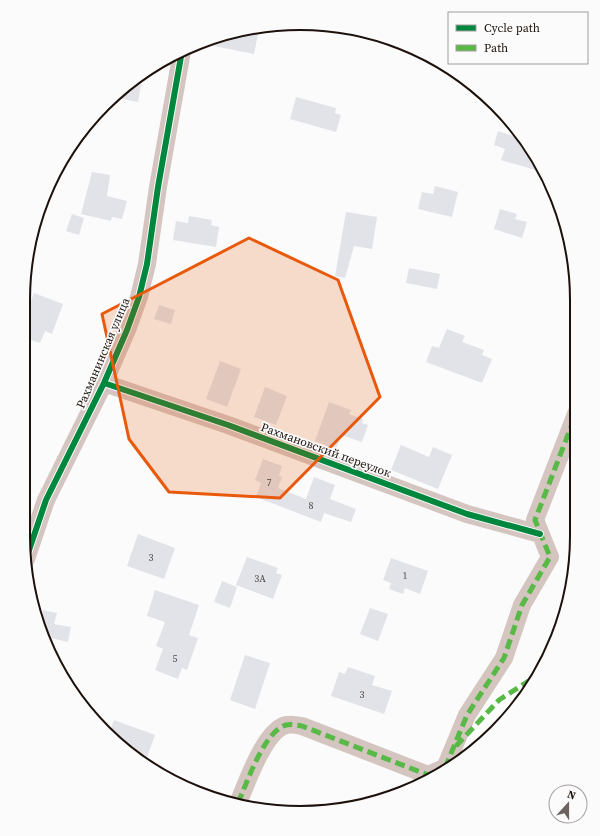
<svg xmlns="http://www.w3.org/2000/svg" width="600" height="836" font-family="'Source Serif 4',serif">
<rect width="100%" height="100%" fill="#fbfbfb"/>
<path fill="#e2e3e9" d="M240,31L258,34L254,54L199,43L211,38Z
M143,73L138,102L113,97L118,92Z
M296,97L336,108L335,113L341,115L336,132L290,119Z
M498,131L522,139L542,172L501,160L505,149L494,145Z
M92,172L110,175L107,196L127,201L122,219L112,217L111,221L81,214Z
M435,186L458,192L452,217L418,209L422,192L433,194Z
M500,209L517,214L515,219L527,222L522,238L494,229Z
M346,212L377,217L372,249L354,246L345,278L335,276Z
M72,214L84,218L79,235L66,231Z
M189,216L212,220L211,225L219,227L216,247L173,240L176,221L188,223Z
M409,268L440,274L437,289L406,283Z
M34,293L63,304L52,334L45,331L40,343L27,339V311Z
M159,305L175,310L171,324L154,319Z
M447,329L465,336L462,342L484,350L482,355L492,359L482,383L426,362L432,346L439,348Z
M220,361L241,369L227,407L206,399Z
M265,387L287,396L276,425L254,417Z
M329,402L351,410L349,414L363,419L362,423L368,425L362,442L341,435L336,449L315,441Z
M401,445L429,457L433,447L452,455L438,489L391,470Z
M263,459L282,466L279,476L282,477L278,488L306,499L314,477L335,485L330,499L356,509L351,522L324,513L321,522L256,497L261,483L255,480Z
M138,534L175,548L164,579L127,566Z
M247,557L278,568L276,573L282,575L273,599L236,585Z
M391,558L428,571L420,594L405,588L403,594L389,589L391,583L383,580Z
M222,581L237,587L230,608L214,602Z
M155,590L199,605L189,635L198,638L187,670L182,668L178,679L155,670L163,649L156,646L165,622L147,616Z
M370,608L388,614L378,641L360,634Z
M43,610L57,613L54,624L71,627L68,642L51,638L50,645L38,620H41Z
M245,655L270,663L255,709L230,700Z
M348,667L375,676L372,685L392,691L384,714L331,696L339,672L345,674Z
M114,720L155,735L145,763L118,744L109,735Z"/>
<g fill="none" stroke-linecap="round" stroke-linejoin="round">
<path stroke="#d5c5c1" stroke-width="18" d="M104,383L228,425L467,514L540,534
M26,559L46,500L104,383L127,330L139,297L147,264L158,187L182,51
M445,768L467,715L504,658L522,605L550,557L535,520L576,414
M238,803C247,783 264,731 286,725C291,724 297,725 302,726L428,775L444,768"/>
<path stroke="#58b947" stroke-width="5" stroke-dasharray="10 5" stroke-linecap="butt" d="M456,746L499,700L538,675
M445,768L467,715L504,658L522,605L550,557L535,520L576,414
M238,803C247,783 264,731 286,725C291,724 297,725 302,726L428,775L444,768"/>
<defs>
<path id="cycleway" d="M104,383L228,425L467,514L540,534
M26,559L46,500L104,383L127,330L139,297L147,264L158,187L182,51"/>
</defs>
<use href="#cycleway" stroke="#fbfbfb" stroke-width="8"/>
<use href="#cycleway" stroke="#00873e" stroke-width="6"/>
</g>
<path fill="#e8590c" fill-opacity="0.2" stroke="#e8590c" stroke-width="3" stroke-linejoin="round" d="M249,238L338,280L380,397L280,498L169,492L129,439L102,314Z"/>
<g text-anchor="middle" stroke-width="3.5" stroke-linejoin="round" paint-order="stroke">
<g font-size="10" fill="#4e4642">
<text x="269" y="486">7</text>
<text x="311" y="509">8</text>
<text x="151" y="561">3</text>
<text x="405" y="579">1</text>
<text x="260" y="582">3А</text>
<text x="175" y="662">5</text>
<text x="362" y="698">3</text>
</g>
<g font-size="12" fill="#1c110b" stroke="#fbfbfb">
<text transform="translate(103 353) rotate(-67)" y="4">Рахманинская улица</text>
<text transform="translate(326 450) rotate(20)" y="4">Рахмановский переулок</text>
</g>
</g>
<path d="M0 0H600V836H0ZM300 30H300A270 270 0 0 1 570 300V536A270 270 0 0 1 300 806H300A270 270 0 0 1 30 536V300A270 270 0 0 1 300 30Z" fill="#fbfbfb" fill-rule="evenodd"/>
<path fill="none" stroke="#1c110b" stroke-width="2" d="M300 30H300A270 270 0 0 1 570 300V536A270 270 0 0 1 300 806H300A270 270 0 0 1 30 536V300A270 270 0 0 1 300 30Z"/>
<rect x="448" y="12" width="140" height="52" fill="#fbfbfb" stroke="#a29d9b"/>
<rect x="456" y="25" width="20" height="6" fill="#00873e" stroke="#a29d9b"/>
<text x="484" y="32" font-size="12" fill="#1c110b">Cycle path</text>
<rect x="456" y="45" width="20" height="6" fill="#58b947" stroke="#a29d9b"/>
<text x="484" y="52" font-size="12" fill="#1c110b">Path</text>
<g transform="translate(568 804) rotate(21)"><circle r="19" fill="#fbfbfb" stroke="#a29d9b"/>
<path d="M0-3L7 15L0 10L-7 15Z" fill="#6a635f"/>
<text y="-6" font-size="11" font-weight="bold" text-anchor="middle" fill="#1c110b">N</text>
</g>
</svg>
